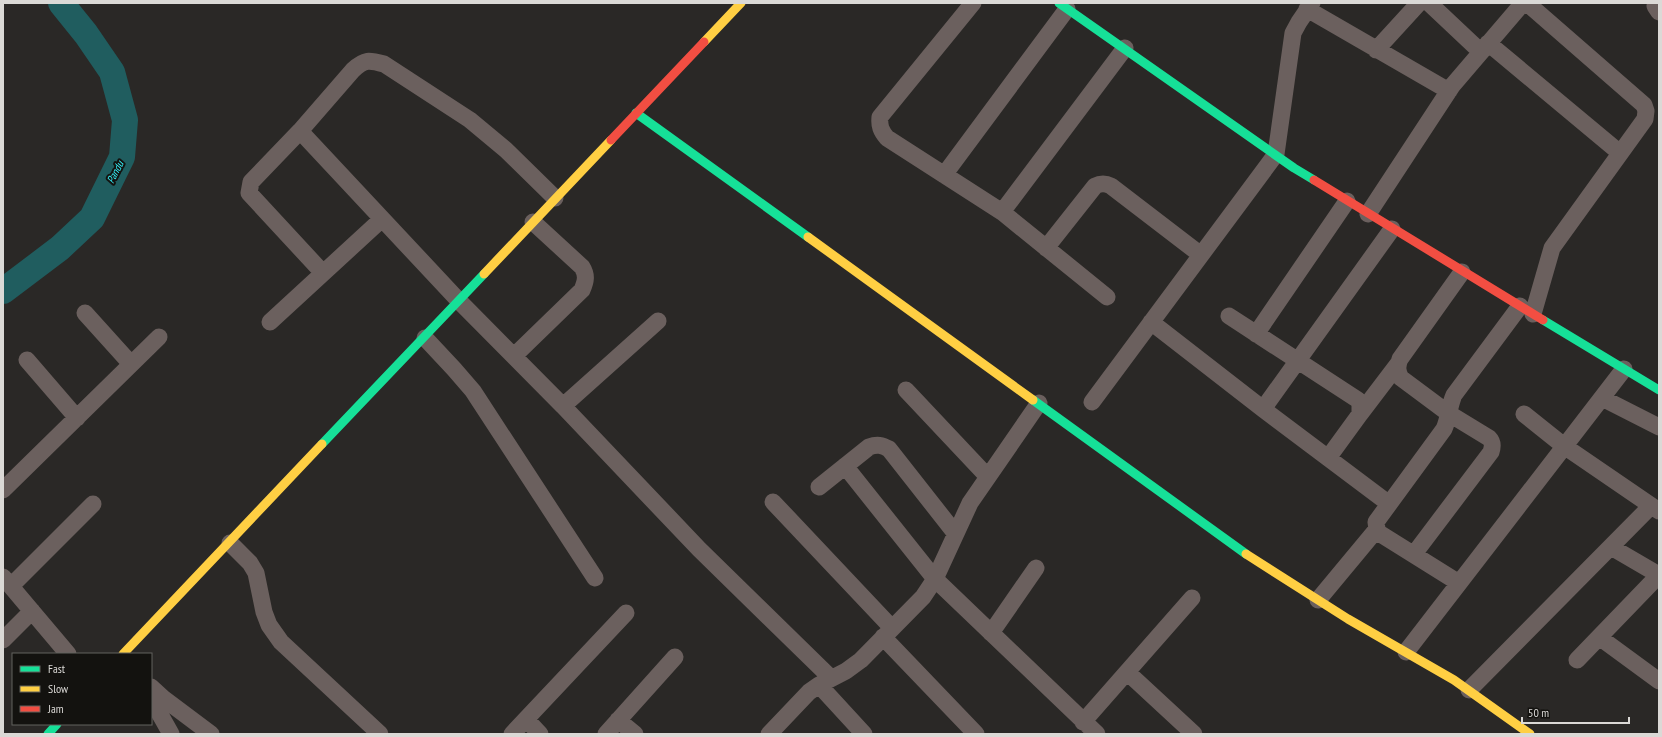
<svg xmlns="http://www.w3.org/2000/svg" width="1662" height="737" font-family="'PT Sans Narrow',sans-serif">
<rect width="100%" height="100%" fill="#2a2826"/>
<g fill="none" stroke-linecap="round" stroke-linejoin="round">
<path stroke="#205d5f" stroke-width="26" d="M3,291L60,248L92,218L122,157L125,120L112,72L86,34L61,3"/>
<path stroke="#6b605e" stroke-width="17" d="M973,3L880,117C879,126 881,131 887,138L1002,212L1107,297
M1429,3L1481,52
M1527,3L1644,105L1646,111L1645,119L1552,248L1533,314
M1655,6L1659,12
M1307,9L1449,91
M1488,43L1620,153
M1376,50L1419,3
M300,131L251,182L249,193L323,273
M944,175L1067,9
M555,198L506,150L470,120L384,64C369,60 365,59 353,70L300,131L459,301L563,406L658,321
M1002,212L1125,48
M1368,214L1452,86L1523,3
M1046,248L1095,186C1101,183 1105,183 1111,186L1201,255
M85,313L131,364
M1229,316L1358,400L1360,404V414L1328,458
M270,322L382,219
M1151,322L1263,409L1388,503
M1256,334L1347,201
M425,338L454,369L473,391L595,578
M514,356L582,290C586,281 587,275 582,267L533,222
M27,360L77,418
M906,390L987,476
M1602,398L1659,427
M1092,402L1276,154L1293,33L1299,22L1312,3
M563,406L699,549L831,678
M1263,409L1392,229
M1360,414L1398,364
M1524,414L1564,446L1659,511
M845,466L935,579L1097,734
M819,487L869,447C877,444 882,445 889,449L955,533
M3,490L159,337
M773,502L892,628
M230,543L250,563L256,573L264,612L269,625L281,642L380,734
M1611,547L1659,575
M1414,554L1491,452C1493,446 1493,442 1489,438L1448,413L1401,378C1397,371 1397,366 1400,359L1462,272
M3,577L68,654
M1459,583L1379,533L1377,529L1376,522L1444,429C1449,418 1449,406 1454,395L1520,306
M11,586L93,504
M1318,600L1377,529
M991,633L1036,568
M883,637L976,734
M1599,637L1659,681
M3,640L32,611
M1406,652L1624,369
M1577,660L1659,575
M1127,672L1194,734
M819,685L864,734
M151,687L163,698L211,734
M154,690L157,709L171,734
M1469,690L1651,506
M526,719L540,734
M618,720L635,734
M1083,722L1192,598
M512,734L626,613
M606,734L675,657
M769,734L809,692L819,685L846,671L861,660L923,597L935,579L970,503L1039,403"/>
<path stroke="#16e098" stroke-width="9" d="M1059,3L1294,168L1314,180
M636,113L808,237
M1543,320L1659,390
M1033,400L1246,554
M322,444L484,274
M48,734L57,724"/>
<path stroke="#ffcf43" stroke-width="9" d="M704,42L741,3
M808,237L1033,400
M484,274L611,140
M1246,554L1348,619L1454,680L1530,734
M123,654L322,444"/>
<path stroke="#f24e42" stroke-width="9" d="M611,140L704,42
M1314,180L1543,320"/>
</g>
<g text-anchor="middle" stroke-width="4" stroke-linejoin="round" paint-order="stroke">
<g font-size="11" font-style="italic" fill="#34f1f9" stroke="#13120f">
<text transform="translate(115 172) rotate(-63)" y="4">Pandu</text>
</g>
</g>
<rect width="1662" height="737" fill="none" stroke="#dbd9d6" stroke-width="8"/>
<rect x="12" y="653" width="140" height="72" fill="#13120f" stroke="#63625f"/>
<rect x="20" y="666" width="20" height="6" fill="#16e098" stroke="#63625f"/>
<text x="48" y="673" font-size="12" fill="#dbd9d6">Fast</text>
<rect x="20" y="686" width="20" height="6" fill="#ffcf43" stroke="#63625f"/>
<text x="48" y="693" font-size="12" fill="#dbd9d6">Slow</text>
<rect x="20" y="706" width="20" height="6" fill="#f24e42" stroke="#63625f"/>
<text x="48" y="713" font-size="12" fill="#dbd9d6">Jam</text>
<path d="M1522 717v6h107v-6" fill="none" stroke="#dbd9d6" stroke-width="2"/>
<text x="1528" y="717" font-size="12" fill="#dbd9d6" stroke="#13120f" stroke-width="3" paint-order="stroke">50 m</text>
</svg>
